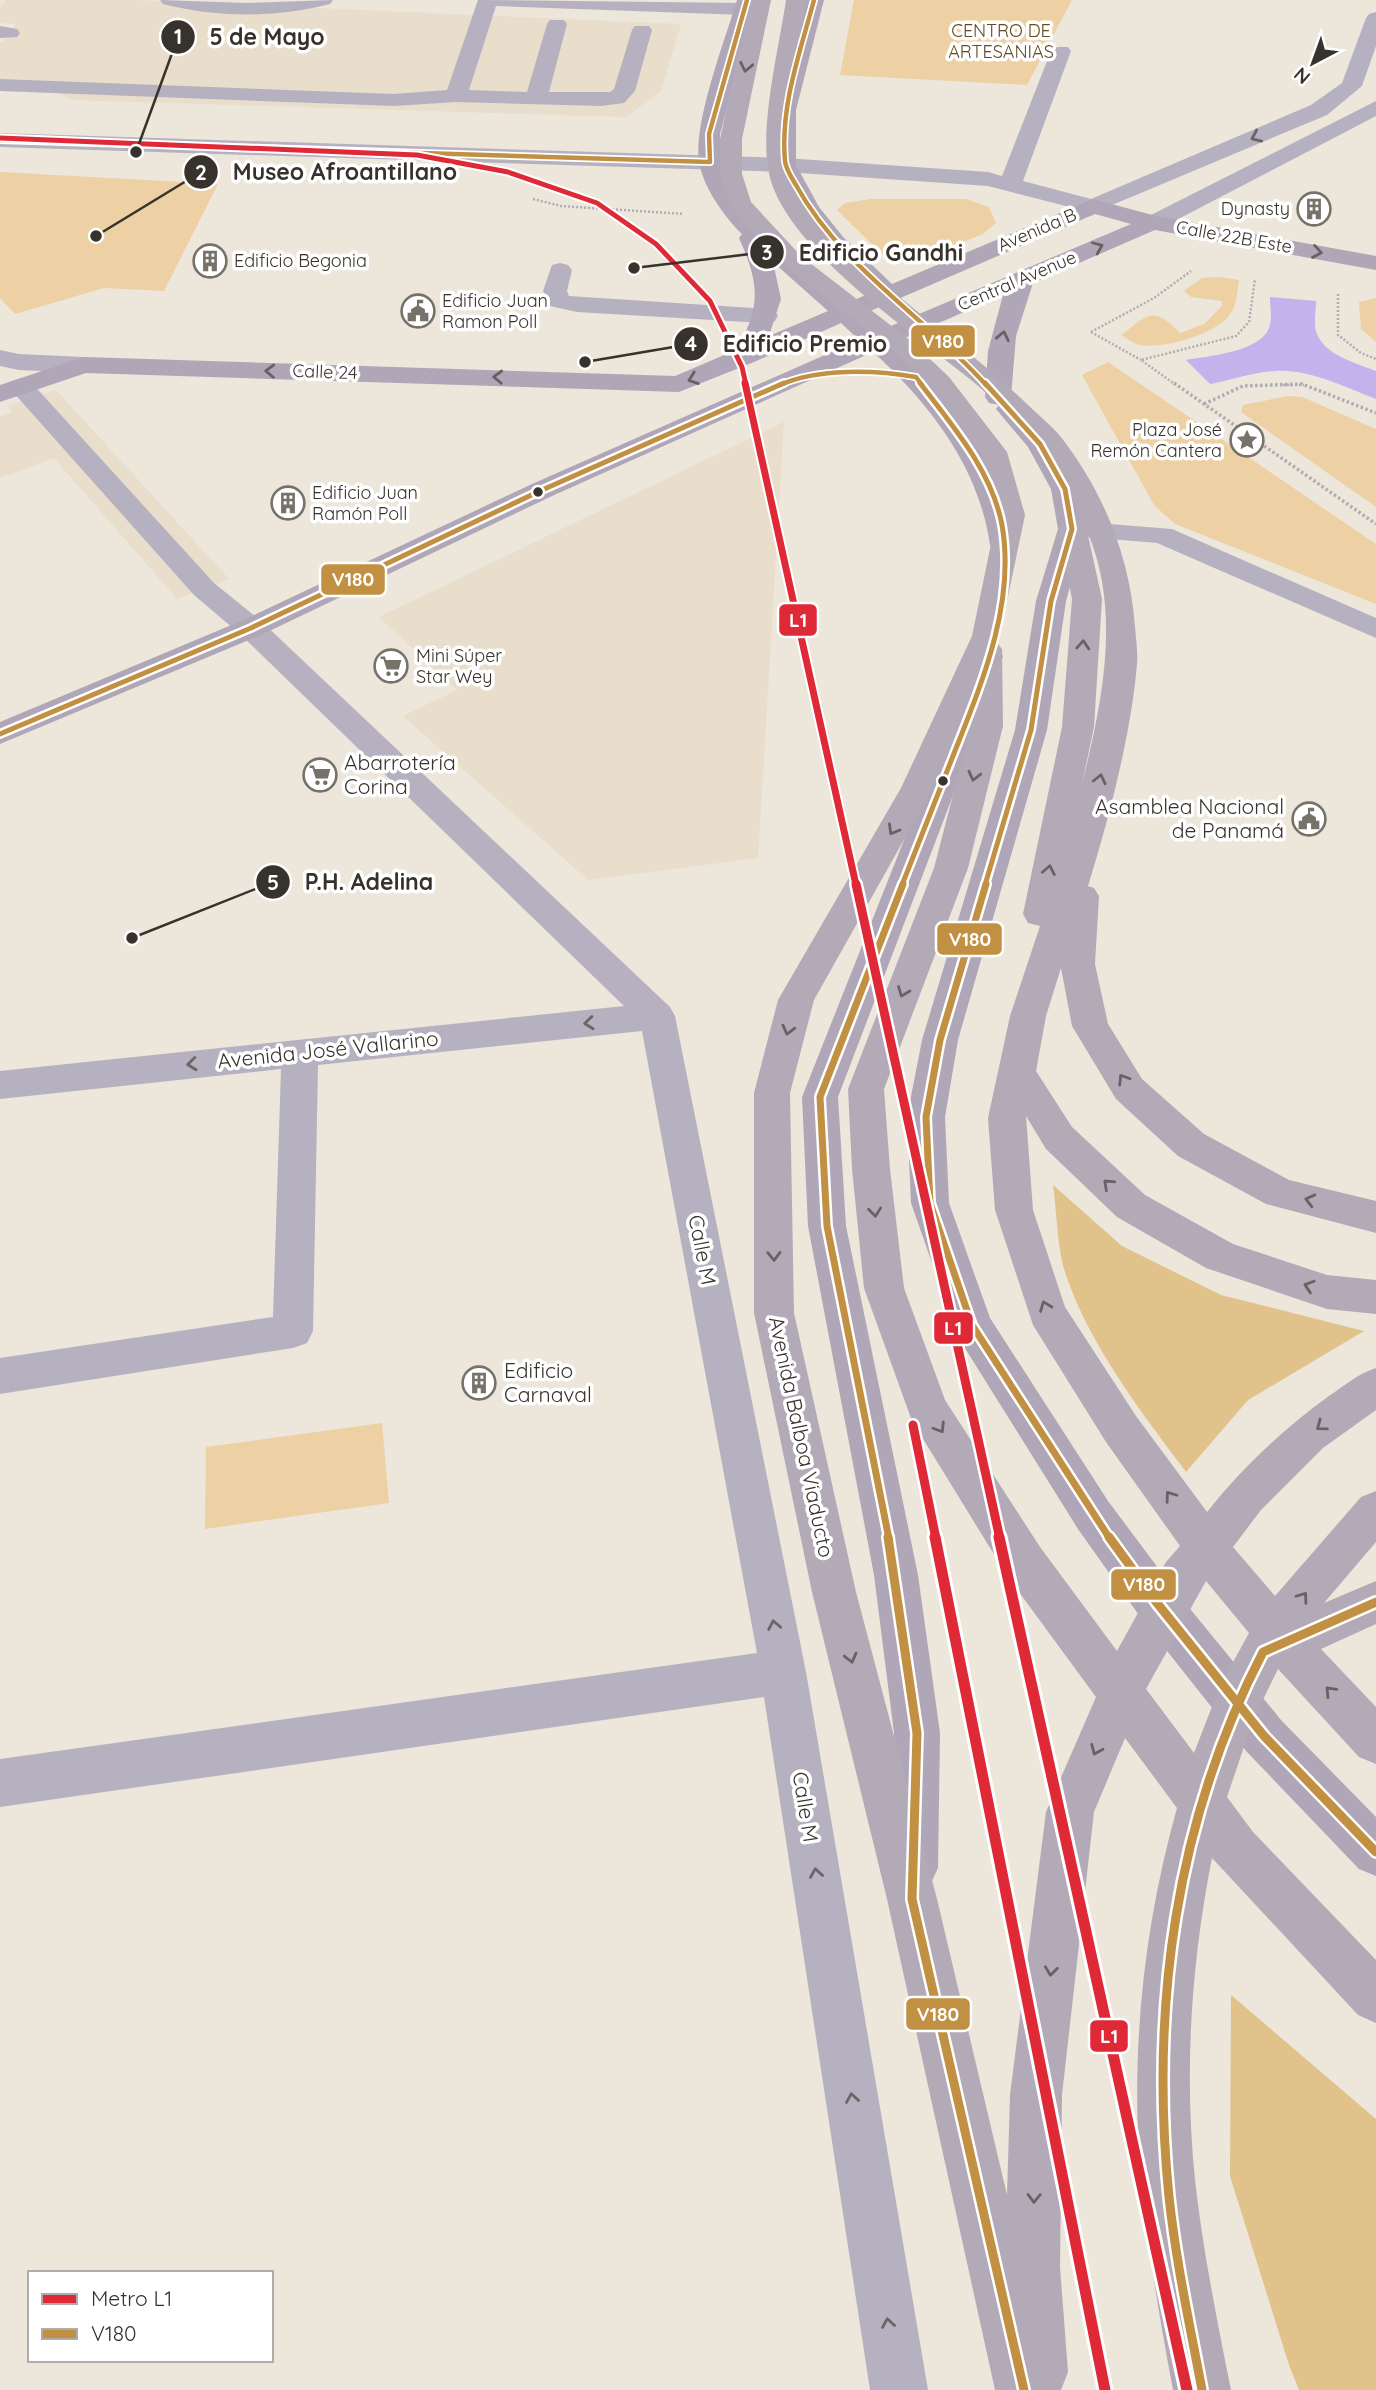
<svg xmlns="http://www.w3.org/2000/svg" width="1376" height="2390" font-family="Quicksand,sans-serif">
<rect width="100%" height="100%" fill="#ece6db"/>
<path fill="#e8decb" d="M6,0H135L681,24L661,91L626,117L71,100L54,90L0,89V42H3L16,24L0,23V8Z
M56,390L229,579L177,599L54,458L0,478V416L12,412L8,406Z
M784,422L758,858L588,880L403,716L457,690L379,617Z"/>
<path fill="#edd1a4" d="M854,0H1072L1027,85L840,75Z
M0,172L218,184L164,291L104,288L15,314L0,298Z
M870,199H966L989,207L996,223L983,234L908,264L888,260L837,210L845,203Z
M1219,277L1239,280C1237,293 1237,307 1228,317C1212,335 1164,349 1140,345C1134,344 1126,338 1121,335C1148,314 1154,305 1180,333L1204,324L1222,306V301L1191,297L1184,291L1202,278Z
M1376,298V342L1361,329L1359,302Z
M1108,362L1376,544V604L1175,524L1154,505L1082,375Z
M1288,396L1302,397L1376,429V507L1241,412L1243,405Z
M382,1423L389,1503L205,1529L206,1447Z"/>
<path fill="#e1c28a" d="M1053,1185L1122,1246L1221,1295L1364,1331L1248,1400L1186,1472C1142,1413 1090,1346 1066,1275C1057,1250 1057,1212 1053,1185Z
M1231,1995L1376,2119V2390H1299L1289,2365L1230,2176Z"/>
<path fill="#c3b2ec" d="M1270,297L1316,301C1316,311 1313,325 1317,334C1326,356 1356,363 1376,371V399C1344,387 1310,369 1275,371C1254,372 1231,380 1210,384L1186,360C1208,356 1264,352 1270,325C1272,316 1270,305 1270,297Z"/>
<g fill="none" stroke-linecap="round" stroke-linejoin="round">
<path stroke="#b0acb4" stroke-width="2.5" stroke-dasharray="2 2" stroke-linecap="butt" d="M533,199L561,206L684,214
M1338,294V335L1361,353L1376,359
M1091,332L1154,298L1191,271
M1091,332L1141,360
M1176,385L1141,360L1236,336L1249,322L1255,279
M1283,385H1304"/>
<path stroke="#b0acb4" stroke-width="3.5" stroke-dasharray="2.5 2.5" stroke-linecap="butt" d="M1174,383L1376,524
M1204,404L1243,386L1302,384L1376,413"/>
<path fill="#b6b1c0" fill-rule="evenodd" d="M160,0L247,3L333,0L330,4C274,18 219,18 163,4Z
M478,0L744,3L751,5L754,9L751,13L744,15L496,6L469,90L527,92L547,24L550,20H564L567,24L549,92H610L614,89L632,30L635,26H649L652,30L635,91L624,103L601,106L456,102L394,106L0,91V79L394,94L447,90Z
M1376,12V46L1362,86L1327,115L1093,213L988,186L785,172L0,147V133L785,158L988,172L1002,176L1051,51L1054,47H1068L1071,51L1023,181L1091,199L1311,105L1342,83L1366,18L1369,14Z
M0,26L17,29L20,33L17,37L0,38Z
M1376,101V116L1161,228H1145L1141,223L1145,218Z
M560,263L568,265L572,270L567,291L569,296L766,309L775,311L778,316L775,321L766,323L577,312L550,306L543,291L552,265Z
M0,350L19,354L84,357L93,360L97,365L93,370L84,373L19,370L0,366Z
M21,378L30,381L214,583L261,621L670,1007L675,1016L806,1672L928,2390H870L764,1697L0,1807V1759L757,1653L642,1031L318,1065L313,1331L307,1343L293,1348L0,1394V1358L273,1317L281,1069L0,1099V1071L624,1006L241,635L194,595L12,391L8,386L12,381Z
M1072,521L1172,529L1376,618V638L1157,543L1062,535L1058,529L1062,523Z"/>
<path fill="#afa7b7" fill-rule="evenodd" d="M737,0H757L720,134L721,162L728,183L752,218L847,303L873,292L828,248L801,214L774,165V110L804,0H824L796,110V165L819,207L844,238L892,284L1093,199L1156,216L1376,256V270L1155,230L1033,283L1016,336L1011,397L1008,401L1018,403L1053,444L1079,489L1086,529L1066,601L1047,730L958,1040L945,1117L949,1203L990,1318L1108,1501L1173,1588L1281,1720L1376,1817V1876L1359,1869L1247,1752L1141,1618L1078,1529L958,1337L911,1203L907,1117L922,1040L1015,730L1036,601L1058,529L1051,489L1028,447L996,409L999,405L989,403L985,397L988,351L1003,295L893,343C953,396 1006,464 1018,545L1014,551L1004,553L994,551L990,545C979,467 930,404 873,352L552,496L261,635L0,744V722L241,621L532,484L859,340L841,323L754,362L679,392L86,373L0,402V385L84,357L675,376L736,350C762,306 759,283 739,238L742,234C724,217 702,185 699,161C693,123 725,40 737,0ZM1095,214L1131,224L879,331L861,315ZM773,262L828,311L769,336L781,299Z
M988,647L999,649L1003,656L986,709L838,1097L846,1226L918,1575L940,1733L938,1868L930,1885L913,1893L896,1885L888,1868L894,1733L874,1575L808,1226L802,1097L956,709L973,656L977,649Z"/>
<path fill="#b3aab8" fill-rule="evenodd" d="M751,0H771L742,139V174L751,202L801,256L911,341L949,377L1007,452L1025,515L998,644L1002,649L1003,726L968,868L884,1089L890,1169L904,1288L945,1400L1040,1547L1117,1651L1166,1562L1180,1546L1106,1442L1033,1325L995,1210L988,1118L1010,1016L1040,926L1028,923L1023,914L1062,727L1072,599L1058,529L1062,523L1072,521L1082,523L1085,527C1072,499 1059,467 1038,444C1019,424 998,403 977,385C919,336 784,249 769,173C759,127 779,48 786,0H806C799,48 781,128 791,173C803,225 858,264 897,295C941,331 986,365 1027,404C1038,415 1051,425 1061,437C1104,493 1130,557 1135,627C1136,639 1138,652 1137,664C1131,735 1109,818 1088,886L1094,888L1099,896L1095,964L1108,1024L1142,1079L1204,1134L1289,1180L1376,1201V1233L1266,1204L1178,1156L1116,1099L1072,1026L1061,968L1046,1016L1036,1071L1072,1127L1145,1195L1233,1244L1327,1275L1376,1280V1314L1327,1309L1206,1268L1117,1217L1046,1149L1026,1116L1033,1210L1065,1307L1136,1416L1207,1512C1242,1468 1283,1429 1329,1396C1345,1385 1358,1374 1376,1368V1410L1323,1448L1261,1510L1233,1547L1275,1596L1361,1497L1376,1491V1542L1324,1603L1376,1581V1624L1321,1649L1376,1707V1764L1359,1757L1278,1669L1253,1720L1227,1797L1253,1832L1376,1960V2023L1358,2015L1212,1858C1191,1964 1184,2072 1195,2180C1203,2251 1217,2320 1231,2390H1173C1160,2320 1148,2251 1141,2181C1130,2056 1143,1929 1177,1808L1125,1738L1094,1812L1062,2095L1060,2267L1068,2372L1061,2390H995L887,1899L812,1592L754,1313V1093L778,1000L901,788L972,636L997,515L981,453L931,387L893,351L785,266L755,236L729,203L720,174V139ZM1087,531C1122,611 1102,703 1082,784L1094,727L1102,599ZM972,703L971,726L934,868L848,1089L852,1169L864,1288L912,1421L1008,1577L1096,1697L1046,1812L1010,2095L1007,2195L937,1899L856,1592L794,1313L790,1093L814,1000L933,788ZM1206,1581L1249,1633L1220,1686L1194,1753L1146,1689Z"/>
<defs>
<path id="bus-1-far3" d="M814,0C800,53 780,106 785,161C786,170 792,178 796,185C840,266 925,317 986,385
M0,140L710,162L709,134L747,0
M780,385C818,368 875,370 916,377L922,385"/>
<path id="bus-1-far2" d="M985,383L1040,444L1065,489L1072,529L1051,601L1031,730L985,885
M0,734L251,628L542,490L784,383
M902,885C919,842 936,799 953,756C981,685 1016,604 1002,525C992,471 952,425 920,383"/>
<path id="bus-1-far1" d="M986,884L940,1040L926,1117L930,1203L972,1325L1110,1539
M889,1539L827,1226L820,1097L903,884"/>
<path id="bus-1" d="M888,1537L917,1733L912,1899L1024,2390
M1109,1537L1157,1603L1264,1736L1376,1852
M1202,2390C1190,2326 1176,2262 1169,2197C1150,2009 1175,1821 1263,1652L1376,1602"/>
</defs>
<use href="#bus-1-far3" stroke="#fff" stroke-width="8"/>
<use href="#bus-1-far2" stroke="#fff" stroke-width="10"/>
<use href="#bus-1-far1" stroke="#fff" stroke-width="12"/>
<use href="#bus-1" stroke="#fff" stroke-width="14"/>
<use href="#bus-1-far3" stroke="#c19042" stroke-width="4.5"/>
<use href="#bus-1-far2" stroke="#c19042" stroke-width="5"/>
<use href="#bus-1-far1" stroke="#c19042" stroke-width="7"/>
<use href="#bus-1" stroke="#c19042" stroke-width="9"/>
<defs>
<path id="metro-1-far3" d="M0,138L417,155L508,172L597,203L656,244L710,301L742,367L746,385"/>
<path id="metro-1-far2" d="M745,383L856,885"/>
<path id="metro-1-far1" d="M856,884L1000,1539
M913,1425L936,1539"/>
<path id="metro-1" d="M935,1537L1105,2390
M999,1537L1187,2390"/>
</defs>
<use href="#metro-1-far3" stroke="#fff" stroke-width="9"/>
<use href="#metro-1-far2" stroke="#fff" stroke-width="11"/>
<use href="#metro-1-far1" stroke="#fff" stroke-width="14"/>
<use href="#metro-1" stroke="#fff" stroke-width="17"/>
<use href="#metro-1-far3" stroke="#df2937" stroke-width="5"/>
<use href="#metro-1-far2" stroke="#df2937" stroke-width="7"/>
<use href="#metro-1-far1" stroke="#df2937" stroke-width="9"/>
<use href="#metro-1" stroke="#df2937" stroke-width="11"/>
</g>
<defs><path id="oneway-chevron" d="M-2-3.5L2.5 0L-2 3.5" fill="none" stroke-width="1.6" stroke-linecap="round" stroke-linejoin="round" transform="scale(1.75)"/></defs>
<g stroke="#696264">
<use href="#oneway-chevron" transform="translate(746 67) rotate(102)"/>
<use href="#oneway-chevron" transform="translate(1083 645) rotate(-86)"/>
<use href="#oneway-chevron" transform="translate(974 776) rotate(104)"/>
<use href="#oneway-chevron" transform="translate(1100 779) rotate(-77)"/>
<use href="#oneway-chevron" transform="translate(893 830) rotate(120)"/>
<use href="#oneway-chevron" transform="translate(1049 870) rotate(-79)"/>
<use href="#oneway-chevron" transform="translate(903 992) rotate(111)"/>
<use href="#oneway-chevron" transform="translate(788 1030) rotate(104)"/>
<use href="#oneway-chevron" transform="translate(1123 1079) rotate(-122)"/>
<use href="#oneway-chevron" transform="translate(1108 1184) rotate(-137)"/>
<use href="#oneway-chevron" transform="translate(1310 1200) rotate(-166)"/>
<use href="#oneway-chevron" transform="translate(875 1212) rotate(84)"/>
<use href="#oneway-chevron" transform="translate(774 1256) rotate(89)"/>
<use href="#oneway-chevron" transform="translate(1309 1286) rotate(-162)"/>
<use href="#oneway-chevron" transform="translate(1045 1306) rotate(-111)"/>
<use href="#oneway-chevron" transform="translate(1321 1426) rotate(144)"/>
<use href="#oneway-chevron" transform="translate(940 1428) rotate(58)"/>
<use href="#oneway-chevron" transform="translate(1170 1496) rotate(-126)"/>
<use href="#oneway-chevron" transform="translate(1303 1597) rotate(-54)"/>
<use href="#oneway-chevron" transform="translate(851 1658) rotate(76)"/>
<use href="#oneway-chevron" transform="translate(1330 1691) rotate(-133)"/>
<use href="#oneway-chevron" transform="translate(1096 1750) rotate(113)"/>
<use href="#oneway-chevron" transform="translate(1051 1971) rotate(97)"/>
<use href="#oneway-chevron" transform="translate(1034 2198) rotate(91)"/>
</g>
<g stroke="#6a6567">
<use href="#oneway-chevron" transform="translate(1256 137) rotate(156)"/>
<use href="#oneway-chevron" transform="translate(589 1023) rotate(174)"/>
<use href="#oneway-chevron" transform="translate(192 1064) rotate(174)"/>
<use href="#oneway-chevron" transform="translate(774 1625) rotate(-101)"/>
<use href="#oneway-chevron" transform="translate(816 1873) rotate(-99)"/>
<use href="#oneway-chevron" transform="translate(852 2098) rotate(-99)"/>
<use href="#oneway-chevron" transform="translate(888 2323) rotate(-99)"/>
</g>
<g stroke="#676164">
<use href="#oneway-chevron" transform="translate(1098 247) rotate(-23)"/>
<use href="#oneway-chevron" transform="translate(1317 252) rotate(10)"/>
<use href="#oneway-chevron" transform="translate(1003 336) rotate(-78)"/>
<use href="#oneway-chevron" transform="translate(270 371) rotate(-178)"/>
<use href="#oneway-chevron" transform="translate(498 377) rotate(-178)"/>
<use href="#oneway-chevron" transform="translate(693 379) rotate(160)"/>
</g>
<defs>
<symbol id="building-ring" viewBox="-11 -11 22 22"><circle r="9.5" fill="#fff" stroke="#767169" stroke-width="1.5"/><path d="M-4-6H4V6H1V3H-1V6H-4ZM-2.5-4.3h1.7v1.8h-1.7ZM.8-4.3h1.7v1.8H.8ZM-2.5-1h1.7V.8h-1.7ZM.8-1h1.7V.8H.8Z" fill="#767169"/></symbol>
<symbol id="civic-ring" viewBox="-11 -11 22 22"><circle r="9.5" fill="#fff" stroke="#767169" stroke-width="1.5"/><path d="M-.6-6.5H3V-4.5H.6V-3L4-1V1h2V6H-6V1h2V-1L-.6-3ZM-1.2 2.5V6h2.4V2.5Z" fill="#767169"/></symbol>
<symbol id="sight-ring" viewBox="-11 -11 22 22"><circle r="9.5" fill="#fff" stroke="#767169" stroke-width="1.5"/><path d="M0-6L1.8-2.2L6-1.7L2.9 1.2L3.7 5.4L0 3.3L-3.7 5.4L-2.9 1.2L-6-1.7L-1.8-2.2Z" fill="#767169"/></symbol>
<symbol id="supermarket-ring" viewBox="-11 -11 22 22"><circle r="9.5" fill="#fff" stroke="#767169" stroke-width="1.5"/><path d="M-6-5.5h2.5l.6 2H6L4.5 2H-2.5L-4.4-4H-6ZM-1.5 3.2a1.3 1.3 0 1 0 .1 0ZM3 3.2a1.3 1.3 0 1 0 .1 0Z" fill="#767169"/></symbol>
</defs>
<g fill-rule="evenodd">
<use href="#building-ring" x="1295" y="190" width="38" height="38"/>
<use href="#building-ring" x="191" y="242" width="38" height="38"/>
<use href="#civic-ring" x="399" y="292" width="38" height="38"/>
<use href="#sight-ring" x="1228" y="421" width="38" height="38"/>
<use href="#building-ring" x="269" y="484" width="38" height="38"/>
<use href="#supermarket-ring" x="372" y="647" width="38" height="38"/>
<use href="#supermarket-ring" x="301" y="756" width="38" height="38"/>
<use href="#civic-ring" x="1290" y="800" width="38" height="38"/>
<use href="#building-ring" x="460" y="1364" width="38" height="38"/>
</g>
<g fill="#37322c" stroke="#fff" stroke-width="2.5">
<circle cx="538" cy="492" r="6"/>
<circle cx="943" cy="781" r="6"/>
</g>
<g text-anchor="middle" stroke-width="7" stroke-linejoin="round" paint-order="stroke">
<g font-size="18" fill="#614a24" stroke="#fff">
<text x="1001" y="37">CENTRO DE<tspan x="1001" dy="21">ARTESANIAS</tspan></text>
</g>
<g font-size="18" fill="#37322c" stroke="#fff" text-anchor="start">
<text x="1290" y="215" text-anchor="end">Dynasty</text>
<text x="234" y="267">Edificio Begonia</text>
<text x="442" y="307">Edificio Juan<tspan x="442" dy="21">Ramon Poll</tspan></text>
<text x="1222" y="436" text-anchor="end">Plaza José<tspan x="1222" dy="21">Remón Cantera</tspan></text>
<text x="312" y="499">Edificio Juan<tspan x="312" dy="21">Ramón Poll</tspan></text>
<text x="416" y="662">Mini Súper<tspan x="416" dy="21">Star Wey</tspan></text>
</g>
<g font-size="18" fill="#37322c" stroke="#fff">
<text transform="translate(1037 230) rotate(-23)" y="6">Avenida B</text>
<text transform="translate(1234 237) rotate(10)" y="6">Calle 22B Este</text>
<text transform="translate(1017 281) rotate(-23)" y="6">Central Avenue</text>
<text transform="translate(325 372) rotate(2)" y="6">Calle 24</text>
</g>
<g font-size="21" fill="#37322c" stroke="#fff" text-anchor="start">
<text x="344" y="770">Abarrotería<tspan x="344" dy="24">Corina</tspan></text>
<text x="1284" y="814" text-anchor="end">Asamblea Nacional<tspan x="1284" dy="24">de Panamá</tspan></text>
<text x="504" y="1378">Edificio<tspan x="504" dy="24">Carnaval</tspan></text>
</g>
<g font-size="21" fill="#37322c" stroke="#fff">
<text transform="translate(328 1050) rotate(-6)" y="7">Avenida José Vallarino</text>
<text transform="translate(702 1250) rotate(79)" y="7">Calle M</text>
<text transform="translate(801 1437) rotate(78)" y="7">Avenida Balboa Viaducto</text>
<text transform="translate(805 1807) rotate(81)" y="7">Calle M</text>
</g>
</g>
<path fill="none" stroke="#37322c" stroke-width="2.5" d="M136 152L178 37M96 236L201 172M634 268L767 252M585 362L691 344M132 938L273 882"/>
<g fill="#37322c" stroke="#fff" stroke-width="2.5">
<circle cx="136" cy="152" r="7"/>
<circle cx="96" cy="236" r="7"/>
<circle cx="634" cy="268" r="7"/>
<circle cx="585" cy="362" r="7"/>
<circle cx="132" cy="938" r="7"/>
<circle cx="178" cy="37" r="18"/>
<circle cx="201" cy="172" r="18"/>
<circle cx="767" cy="252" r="18"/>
<circle cx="691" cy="344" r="18"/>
<circle cx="273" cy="882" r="18"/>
</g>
<g font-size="21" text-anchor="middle" font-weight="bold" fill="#fff">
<text x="178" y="44">1</text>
<text x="201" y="180">2</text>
<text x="767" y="260">3</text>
<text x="691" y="351">4</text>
<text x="273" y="890">5</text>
</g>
<g font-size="23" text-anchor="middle" font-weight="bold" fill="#37322c" stroke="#fff" stroke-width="7" stroke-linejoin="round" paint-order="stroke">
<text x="267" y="45">5 de Mayo</text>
<text x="345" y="180">Museo Afroantillano</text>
<text x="881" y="261">Edificio Gandhi</text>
<text x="805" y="352">Edificio Premio</text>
<text x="369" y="890">P.H. Adelina</text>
</g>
<g stroke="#fff" stroke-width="2.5">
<rect x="910" y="324" width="66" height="34" rx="7" fill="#c19042"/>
<rect x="320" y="563" width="66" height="33" rx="7" fill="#c19042"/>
<rect x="778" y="603" width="40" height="34" rx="7" fill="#df2937"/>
<rect x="936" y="922" width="67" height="34" rx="7" fill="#c19042"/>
<rect x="933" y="1311" width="41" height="34" rx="7" fill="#df2937"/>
<rect x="1110" y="1568" width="67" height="33" rx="7" fill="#c19042"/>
<rect x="905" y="1997" width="66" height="34" rx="7" fill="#c19042"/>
<rect x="1089" y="2019" width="40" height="34" rx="7" fill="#df2937"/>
</g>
<g font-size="19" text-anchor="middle" font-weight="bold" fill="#fff">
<text x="943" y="348">V180</text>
<text x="353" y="586">V180</text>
<text x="798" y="627">L1</text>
<text x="970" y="946">V180</text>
<text x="953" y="1335">L1</text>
<text x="1144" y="1591">V180</text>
<text x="938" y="2021">V180</text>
<text x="1109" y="2043">L1</text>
</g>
<rect x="28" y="2271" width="245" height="91" fill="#ffffff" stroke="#afadab" stroke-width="2"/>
<rect x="42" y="2294" width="35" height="10" fill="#df2937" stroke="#afadab" stroke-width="2"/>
<text x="91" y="2306" font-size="21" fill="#37322c">Metro L1</text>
<rect x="42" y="2329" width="35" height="10" fill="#c19042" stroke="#afadab" stroke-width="2"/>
<text x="91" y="2341" font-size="21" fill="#37322c">V180</text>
<g transform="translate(1313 63) rotate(221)" stroke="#ffffff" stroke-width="5" paint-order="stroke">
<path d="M0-5L12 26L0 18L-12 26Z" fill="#37322c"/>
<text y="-10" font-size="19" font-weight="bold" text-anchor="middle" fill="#37322c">N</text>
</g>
</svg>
